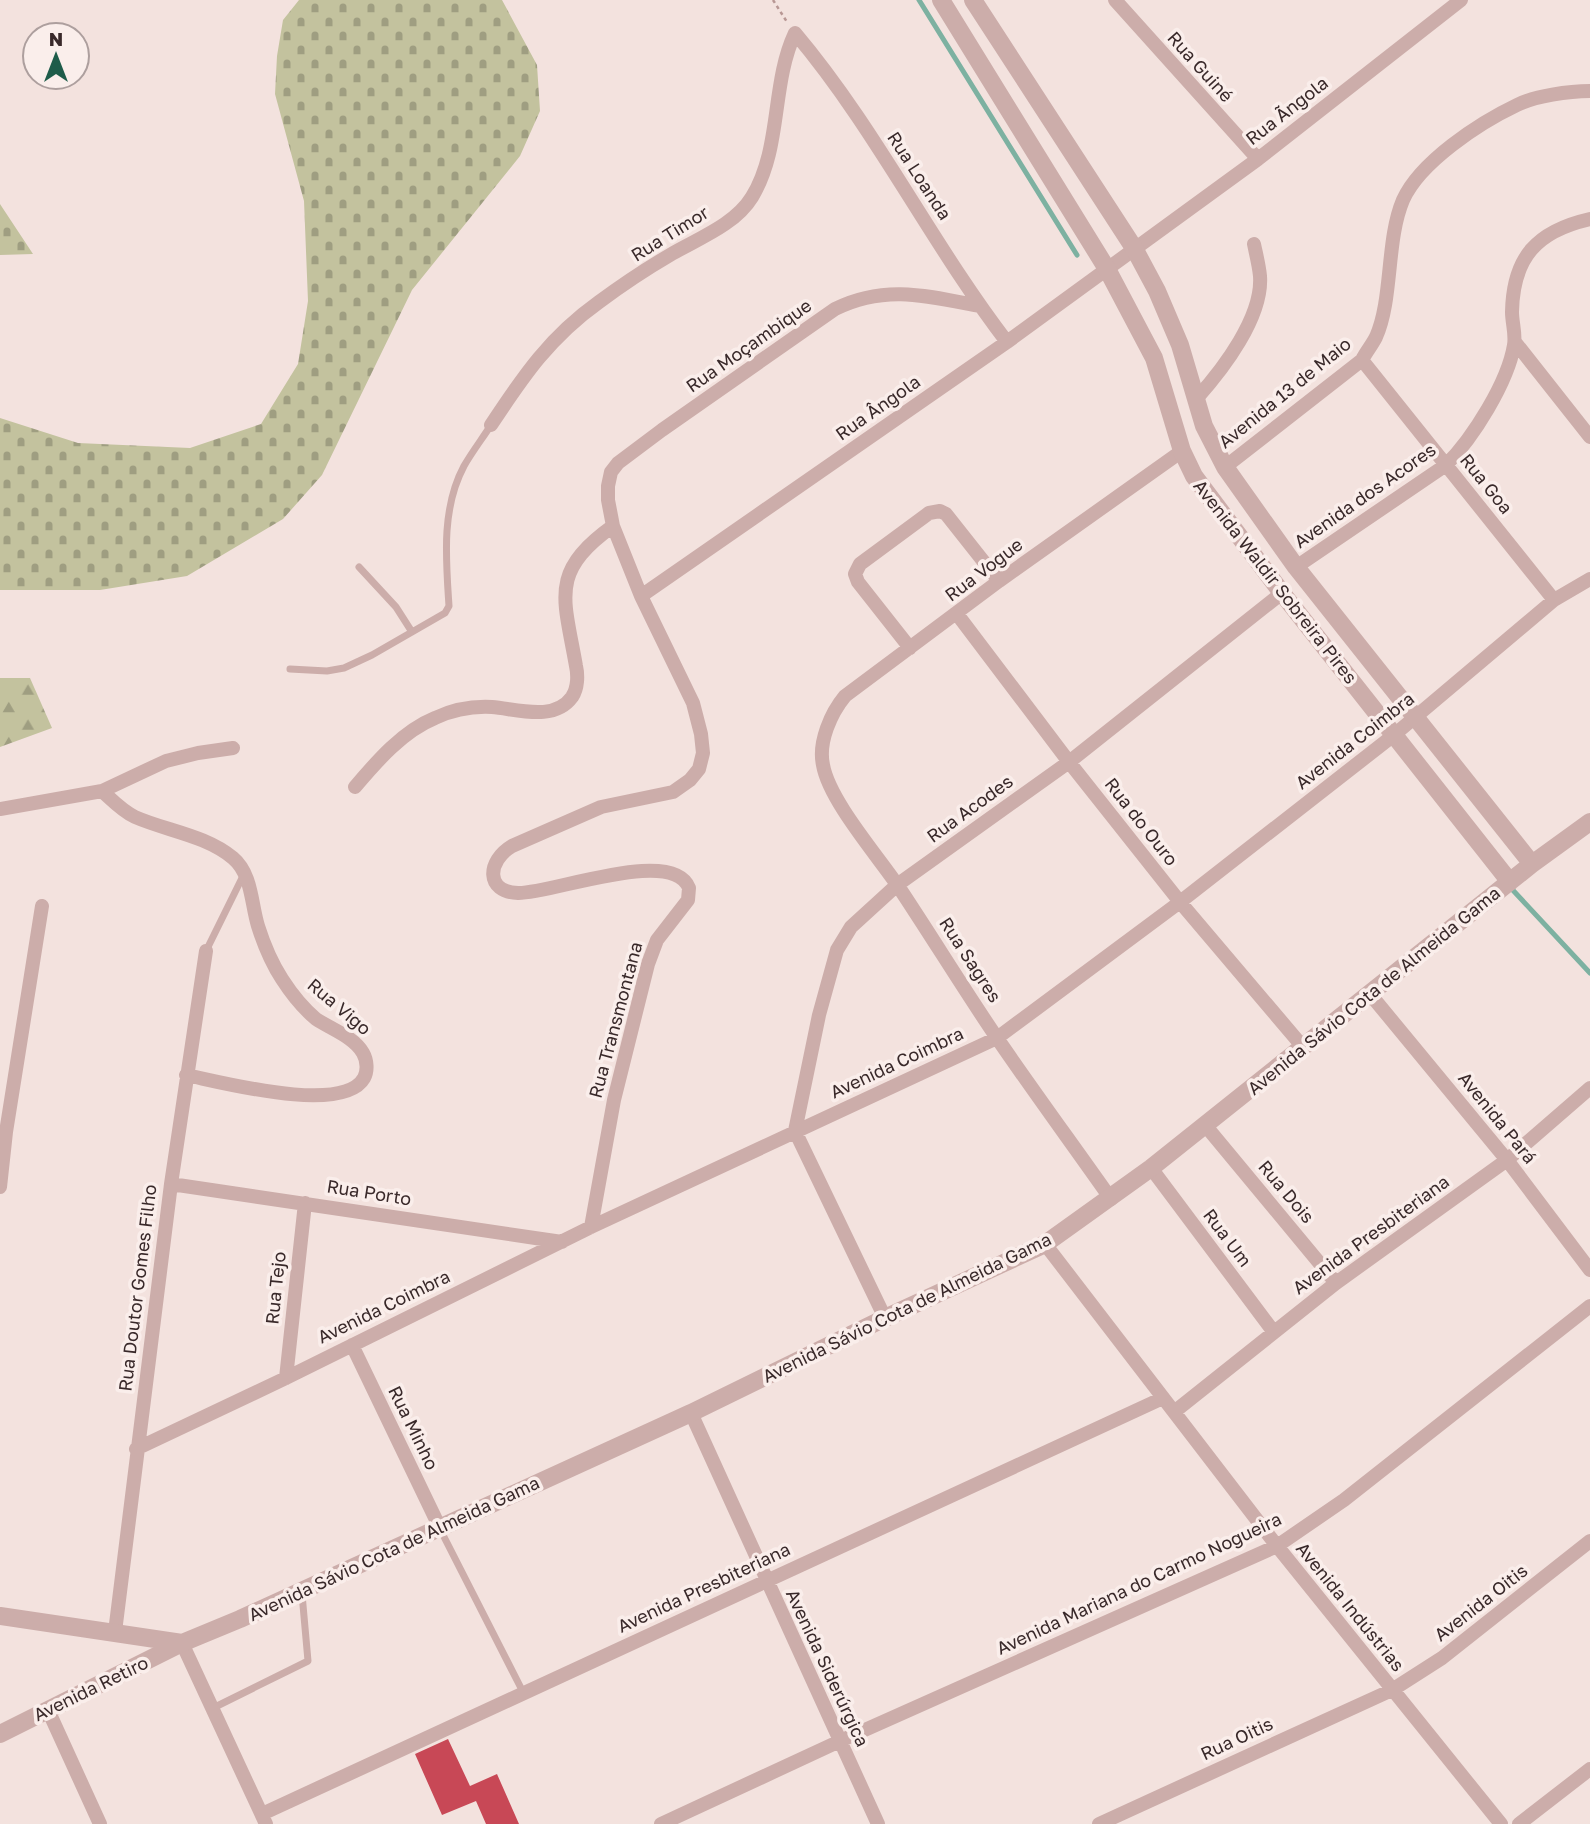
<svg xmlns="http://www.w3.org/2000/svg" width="1590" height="1824" font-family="'Golos Text',sans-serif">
<defs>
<pattern id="forest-firs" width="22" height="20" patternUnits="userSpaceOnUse" patternTransform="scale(1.75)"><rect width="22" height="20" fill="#c3c29e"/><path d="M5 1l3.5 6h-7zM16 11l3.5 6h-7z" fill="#9f9e81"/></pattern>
<pattern id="cemetery-stones" width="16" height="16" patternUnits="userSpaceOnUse" patternTransform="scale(1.75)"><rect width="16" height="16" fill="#c3c29e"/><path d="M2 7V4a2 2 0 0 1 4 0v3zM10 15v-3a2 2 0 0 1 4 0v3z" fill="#9f9e81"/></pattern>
</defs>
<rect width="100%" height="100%" fill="#f3e2de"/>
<path fill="url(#forest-firs)" d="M0,678H30L52,728L0,747Z"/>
<path fill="url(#cemetery-stones)" d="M299,0H502L537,65L540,111L520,156L412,290L322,475L283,519L187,576L100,590H0V418L78,443L190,448L261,424L298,364L308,301L304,201L275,94L277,56L283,20Z
M0,204L33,254L0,255Z"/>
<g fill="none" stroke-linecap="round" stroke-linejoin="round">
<path stroke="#7db1a1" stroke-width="5" d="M919,0L1077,255
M1509,886L1590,973"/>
</g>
<path fill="#c84856" d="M448,1739L470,1786L497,1774L519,1824H486L476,1801L442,1815L415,1754Z"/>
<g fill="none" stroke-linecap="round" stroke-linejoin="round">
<path stroke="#b89794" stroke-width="2.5" stroke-dasharray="3.5 3.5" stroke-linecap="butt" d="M773,0L787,22"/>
<path stroke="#ccadaa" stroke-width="7" d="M359,567L396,607L412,632
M290,669L327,671L344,668L372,655L445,613L449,606C446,560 441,509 464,466C472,452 482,439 491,425
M206,951L243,876
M440,1529L523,1692
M213,1708L308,1661L302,1594"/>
<path stroke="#ccadaa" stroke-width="14" d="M1115,0L1258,159
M1515,342L1590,437
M1362,360L1554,600
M1197,398C1223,369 1263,317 1260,276C1259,265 1256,254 1254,244
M491,425C524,375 550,337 599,302C622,285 646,269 670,255C697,239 735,225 752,197C782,148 771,84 795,33C876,129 931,243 1007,342
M1225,467L1362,360C1366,352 1372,345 1376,337C1393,299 1386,240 1403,200C1420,162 1479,123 1517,105C1535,96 1569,91 1590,91
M1296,567L1446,465C1473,438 1508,382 1514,345C1516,334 1512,323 1512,312C1513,257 1537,231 1590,219
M641,596L1007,342L1258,159L1461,0
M957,614L1069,762L1180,902L1303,1047
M910,648L858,582L855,574L860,564L929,513L940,511L946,514L999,581
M355,787C377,761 403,731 435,718C452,710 473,706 492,707C517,709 554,722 572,697C578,688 578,675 576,666C564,597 549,572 613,526
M102,791C112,800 122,811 135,817C167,831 205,835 233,858C252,874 251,903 258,926C264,945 271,962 282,979C291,993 303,1008 316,1019C331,1029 354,1037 363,1053C367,1060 368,1071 364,1078C343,1115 221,1082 186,1075
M0,809L102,791L166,761L198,753L233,748
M1370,994L1507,1160L1590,1270
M1205,1125L1336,1283
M1151,1168L1273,1331
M171,1184L562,1242
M0,1187L6,1132L42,906
M1111,1199C1073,1145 1034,1092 997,1038C963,988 932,937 898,886C877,855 829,800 823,765C818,742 831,713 845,696L999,581L1182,451
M591,1227L614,1100L648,964L657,940L688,900L689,888C673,846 551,894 518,893C485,892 487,861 512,846L601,807L673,792L690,780L699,769L703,753L701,734L693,703L641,596L613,526L608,500V486L611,472L618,463L662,430L835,309C885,284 928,296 979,306
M1045,1244L1277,1546L1501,1824
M885,1318L795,1131L819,1015L837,950L851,927L897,885L1069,762L1282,593
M352,1345L440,1528
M286,1378L305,1203
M1174,1412L1336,1283L1507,1160L1590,1088
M691,1413L878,1824
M136,1449L286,1378L591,1227L997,1038L1180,902L1394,735L1554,600L1590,579
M115,1632L171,1184L206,951
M182,1643L266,1824
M48,1710L100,1824
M262,1814L1163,1398
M661,1824L840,1741L1277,1546L1344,1500L1590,1306
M1099,1824L1392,1690L1442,1658L1590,1541
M1519,1824L1590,1769"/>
<path stroke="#ccadaa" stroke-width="18" d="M941,0L1107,269L1154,358L1182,451L1194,476L1282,593L1510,882
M973,0L1134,248L1157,291L1180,345L1204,426L1225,467L1296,567L1532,864
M0,1616L182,1643
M0,1734L182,1643L240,1619L691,1413L885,1318L1045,1244L1151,1168L1532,864L1590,822"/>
</g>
<g text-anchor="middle" stroke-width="7" stroke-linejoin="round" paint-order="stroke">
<g font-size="18" fill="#39292a" stroke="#faeeeb">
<text transform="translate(1200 67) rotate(48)" y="6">Rua Guiné</text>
<text transform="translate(1287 111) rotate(-38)" y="6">Rua Ãngola</text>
<text transform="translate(919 176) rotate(57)" y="6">Rua Loanda</text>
<text transform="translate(670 234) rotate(-32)" y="6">Rua Timor</text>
<text transform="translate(749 346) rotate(-35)" y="6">Rua Moçambique</text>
<text transform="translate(1285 393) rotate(-39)" y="6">Avenida 13 de Maio</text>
<text transform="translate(878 408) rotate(-35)" y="6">Rua Ângola</text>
<text transform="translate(1486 484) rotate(51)" y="6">Rua Goa</text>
<text transform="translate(1365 496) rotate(-35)" y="6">Avenida dos Acores</text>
<text transform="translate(984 570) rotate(-37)" y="6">Rua Vogue</text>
<text transform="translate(1275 582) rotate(52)" y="6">Avenida Waldir Sobreira Pires</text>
<text transform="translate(1355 741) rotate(-38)" y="6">Avenida Coimbra</text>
<text transform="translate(970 809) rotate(-36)" y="6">Rua Acodes</text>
<text transform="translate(1141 822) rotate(52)" y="6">Rua do Ouro</text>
<text transform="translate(970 960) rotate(57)" y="6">Rua Sagres</text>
<text transform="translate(1374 991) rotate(-39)" y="6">Avenida Sávio Cota de Almeida Gama</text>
<text transform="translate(339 1007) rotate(40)" y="6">Rua Vigo</text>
<text transform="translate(616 1020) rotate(-75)" y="6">Rua Transmontana</text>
<text transform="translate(897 1063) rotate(-25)" y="6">Avenida Coimbra</text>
<text transform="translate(1497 1118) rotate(51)" y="6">Avenida Pará</text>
<text transform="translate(1286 1192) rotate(50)" y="6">Rua Dois</text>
<text transform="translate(369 1193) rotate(9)" y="6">Rua Porto</text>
<text transform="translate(1371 1235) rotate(-36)" y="6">Avenida Presbiteriana</text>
<text transform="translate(1227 1238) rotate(53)" y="6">Rua Um</text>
<text transform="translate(138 1288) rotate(-83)" y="6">Rua Doutor Gomes Filho</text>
<text transform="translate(276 1288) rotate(-84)" y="6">Rua Tejo</text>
<text transform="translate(384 1307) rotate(-26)" y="6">Avenida Coimbra</text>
<text transform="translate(907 1308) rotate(-26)" y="6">Avenida Sávio Cota de Almeida Gama</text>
<text transform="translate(413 1428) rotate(64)" y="6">Rua Minho</text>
<text transform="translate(394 1549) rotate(-25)" y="6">Avenida Sávio Cota de Almeida Gama</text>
<text transform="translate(1139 1584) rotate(-25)" y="6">Avenida Mariana do Carmo Nogueira</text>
<text transform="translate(704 1588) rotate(-25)" y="6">Avenida Presbiteriana</text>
<text transform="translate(1481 1603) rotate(-38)" y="6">Avenida Oitis</text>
<text transform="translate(1350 1607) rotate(51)" y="6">Avenida Indústrias</text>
<text transform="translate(827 1668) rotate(65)" y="6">Avenida Siderúrgica</text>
<text transform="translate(91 1689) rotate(-26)" y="6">Avenida Retiro</text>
<text transform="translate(1237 1739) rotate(-25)" y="6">Rua Oitis</text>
</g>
</g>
<g transform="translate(56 56)"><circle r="33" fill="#faeeeb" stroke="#ad9f9e" stroke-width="2"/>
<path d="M0-5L12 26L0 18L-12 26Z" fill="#1e5c4a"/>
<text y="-10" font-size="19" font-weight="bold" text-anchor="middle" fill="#39292a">N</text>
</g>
</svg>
